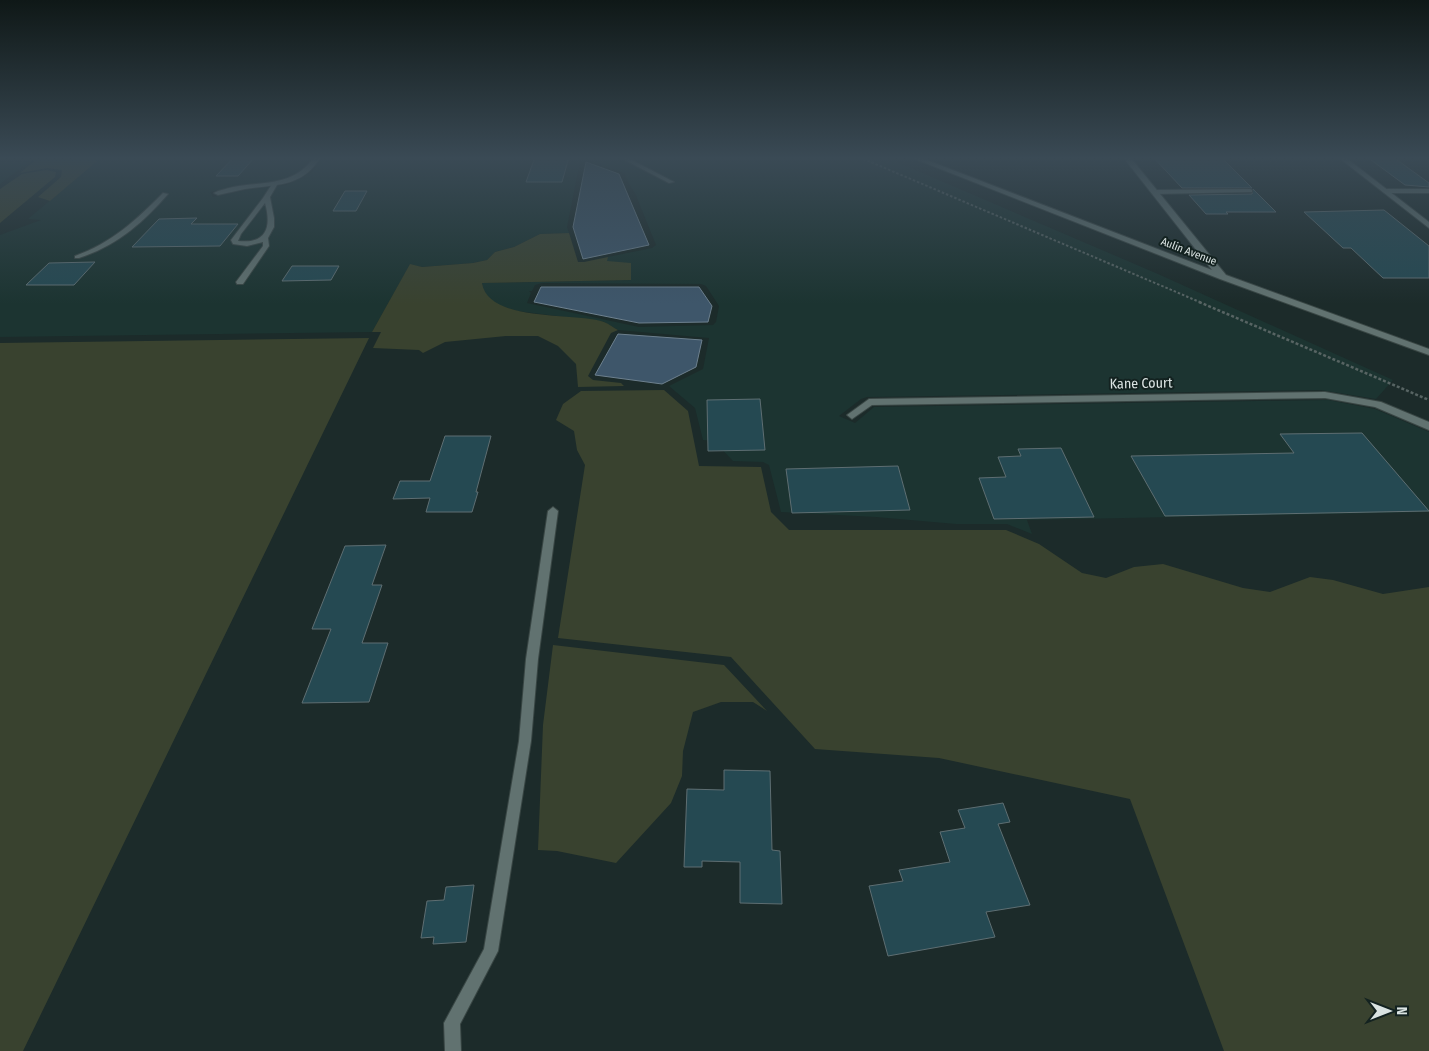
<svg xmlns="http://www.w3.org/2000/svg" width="1429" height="1051" font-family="'Fira Sans Condensed',sans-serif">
<rect width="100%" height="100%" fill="#1c2b2a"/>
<path fill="#1c3431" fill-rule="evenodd" d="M102,157H311L300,171L290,177L279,182L244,185L210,192L213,197L246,190L286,185L312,172L323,157H885L1158,274L1393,380L1376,399L1321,390L867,397L861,399L839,416L855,423L874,407L1328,400L1375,409L1429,432V512L1027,520L1032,534L1007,524H956L876,517L781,512L769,465L763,462L733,461L714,441L703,440L695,408L669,386L703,369L709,338L618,330L604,322L517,311L495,304L484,293L482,283L631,280L606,261L608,257L652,248L656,245L635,193L632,189L624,173L587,160L580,162L567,227L569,233L540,234L514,247L495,252L487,260L473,263L422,267L410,265L372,332L0,337V235L41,220L28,219ZM542,283L701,284L706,286L719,306L716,322L713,325L639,327L527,303L531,293L529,291H532L535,285Z
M0,162H29L0,184Z"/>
<path fill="#39422f" d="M83,157H102L50,201L38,197L61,177L62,170L47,168L20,173L34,161L0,160H68Z
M46,170L56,172L55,177L0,223V189L22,174Z
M569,233L578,262H584L608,257L607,261L631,263V280L482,283C488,323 575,312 604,322C609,324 614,328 618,330L611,333L588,376L593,380L621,383L624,386L578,387L576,364L558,346L538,336H506L445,342L423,353L419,350L373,348L381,332H372L410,264L422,267L473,263L487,260L495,252L514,247L540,234Z
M369,338L23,1051H0V343Z
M664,390L688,411L699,466L761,467L771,512L789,530H1006L1039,544L1082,573L1106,578L1134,567L1163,564L1243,588L1270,592L1310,577L1333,580L1383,594L1429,587V1051H1224L1130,799L939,758L815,749L731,657L558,638L585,465L577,450L574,431L556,420L563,404L581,391Z
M553,645L724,665L767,711L753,702H721L693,712L683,751L682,776L671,803L616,863L557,851L538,850L543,725Z"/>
<path fill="#3e566a" stroke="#6d808e" d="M586,162L619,174L649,245L583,259L573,227Z
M541,287H699L712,306L708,322L639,323L534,302Z
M618,334L702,340L696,367L662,384L595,375Z"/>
<path fill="#254952" stroke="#5e6e72" d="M234,157H255L238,176H216Z
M535,157H569L562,182H526Z
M1153,157H1221L1252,188H1182Z
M1367,157H1393L1429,183V187L1405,185Z
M1253,189L1276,212H1226L1228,214H1206L1189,195L1252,194Z
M345,191H367L356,211H333Z
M1384,210L1429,246V278H1383L1351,248H1343L1304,212Z
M197,218L191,224H238L220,246L132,247L159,219Z
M95,262L74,285H26L49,263Z
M292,266H339L331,280L282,281Z
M760,399L765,450L708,451L707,400Z
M1362,433L1429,511L1165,516L1131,456L1294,453L1280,434Z
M445,436H491L476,492H478L472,512H426L430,498L393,499L400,481H430Z
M1061,448L1094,517L994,519L979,478L1006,477L998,457L1021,456L1018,449Z
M898,466L910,510L792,513L786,469Z
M386,545L372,585H382L362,643H388L369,702L302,703L331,629H312L345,546Z
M724,770L770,771L772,850L780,851L782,904L740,903V862L702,861V867H684L687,789L724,790Z
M1003,803L1010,822L998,824L1030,905L986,912L995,937L888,956L869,886L903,881L899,870L950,862L940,832L965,828L958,810Z
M474,885L466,942L433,944L434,937L421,938L427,901L444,900L446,887Z"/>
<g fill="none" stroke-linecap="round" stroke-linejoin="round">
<defs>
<path id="lane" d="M619,157H626L674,182L669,183Z
M272,184L277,185L270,197L274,218V227L268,238L269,246L243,284H237L236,282L263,246V242L247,246L233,244L231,240L263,198ZM265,203C272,228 266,244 238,241L241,234Z
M1250,189L1252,190V192L1155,194L1152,192L1155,190Z
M1429,189V193H1385L1382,191L1385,189Z
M163,193L168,194C143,223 116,246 79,258H75V256C113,242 135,221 163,193Z
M553,507L558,511L538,659L531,741L498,951L460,1024L461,1051H445L444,1023L484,949L519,741L526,659L548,511Z"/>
<path id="street" d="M314,157H321C301,188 277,184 245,189C236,191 227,193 218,195L214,193C219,190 226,189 233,187C263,181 294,187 314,157Z
M910,157H919L1212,270L1123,157H1130L1226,275L1429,349V355L1220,279Z
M1338,157H1345L1429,222V228Z
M1325,392L1381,402L1429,422V430L1375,407L1325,398L872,405L852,419L847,415L869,399Z"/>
</defs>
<use href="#lane" stroke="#394644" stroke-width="2"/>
<use href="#street" stroke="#394644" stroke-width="2"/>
<path stroke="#576463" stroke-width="2" stroke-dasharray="2.5 2" stroke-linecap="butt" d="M859,157L1202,303"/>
<path stroke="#576463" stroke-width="2.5" stroke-dasharray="3 2" stroke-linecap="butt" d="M1199,302L1429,400"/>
<use href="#lane" fill="#617270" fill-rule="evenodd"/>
<use href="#street" fill="#617270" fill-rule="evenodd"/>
</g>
<linearGradient id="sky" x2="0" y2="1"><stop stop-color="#0f1817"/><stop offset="0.52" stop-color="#3a4a55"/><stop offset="1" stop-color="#3a4a55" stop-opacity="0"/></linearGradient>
<rect width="1429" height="304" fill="url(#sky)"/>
<g text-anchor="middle" stroke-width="4" stroke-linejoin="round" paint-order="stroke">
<g font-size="11" fill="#dae3e2" stroke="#132220">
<text transform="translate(1189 251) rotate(21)" y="4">Aulin Avenue</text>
</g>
<g font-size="14" fill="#dae3e2" stroke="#132220">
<text transform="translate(1141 383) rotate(-1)" y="5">Kane Court</text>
</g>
</g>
<g transform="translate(1389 1011) rotate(90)" stroke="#132220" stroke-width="4" paint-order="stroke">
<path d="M0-4L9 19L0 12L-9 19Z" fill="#dae3e2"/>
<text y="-8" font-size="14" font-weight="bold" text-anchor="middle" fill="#dae3e2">N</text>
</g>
</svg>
